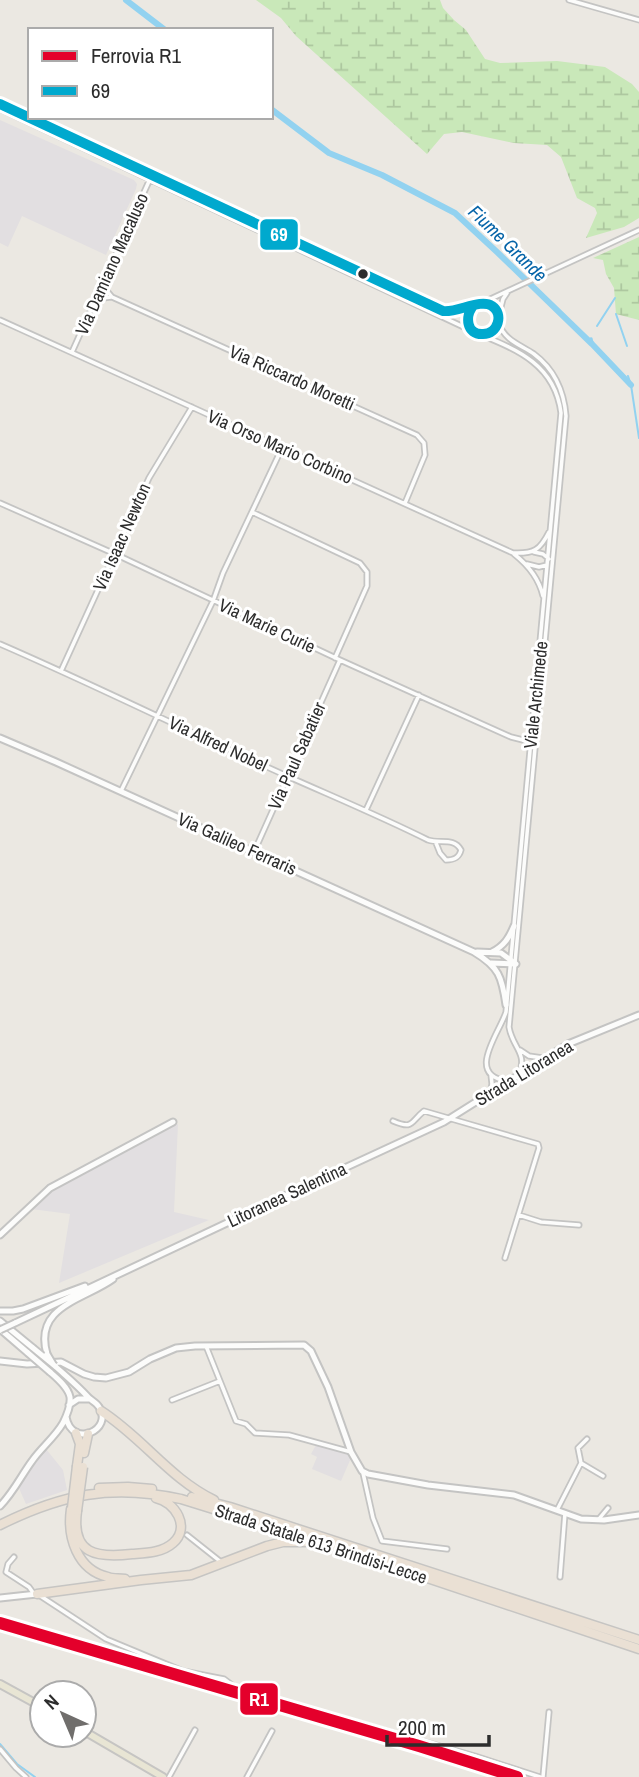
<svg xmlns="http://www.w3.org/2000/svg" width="639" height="1777" font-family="'Archivo Narrow',sans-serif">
<defs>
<pattern id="wetland-marsh" width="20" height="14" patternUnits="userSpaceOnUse" patternTransform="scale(1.75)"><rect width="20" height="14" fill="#c9e8b9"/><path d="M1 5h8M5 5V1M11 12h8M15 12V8" fill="none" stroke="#adc79f"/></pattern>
</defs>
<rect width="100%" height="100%" fill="#ebe8e2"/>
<path fill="#e2dfe1" d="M0,120L134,180L137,184L136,189L106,255L22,216L8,247L0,243Z
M178,1124L174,1212L209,1220L59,1283L70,1214L31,1209L51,1189Z
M316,1445L348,1454L351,1458L341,1481L312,1469L317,1457L311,1454Z
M46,1449L63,1470L67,1490L26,1504L18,1486L29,1470Z"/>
<path fill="url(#wetland-marsh)" d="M256,0H440L443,8L454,20L466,30L485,59L500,63L557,61L605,67L632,84L639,92V218L624,227L586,238L597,213L595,208L577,198L561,157L547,145L514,143L462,132L444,134L427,154L296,36L281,18Z
M639,237V320L616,314L614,288L606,274L603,260L593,258Z"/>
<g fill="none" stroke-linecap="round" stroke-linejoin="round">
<path stroke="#92d2f0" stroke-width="2" d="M616,314L627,346
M597,326L615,298
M628,376L631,385L639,438
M0,1744L17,1764L35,1777"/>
<path stroke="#92d2f0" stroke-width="3.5" d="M591,339L592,344"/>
<path stroke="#92d2f0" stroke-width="6" d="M126,0L165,30
M271,109L329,153L382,175L455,213L497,252L592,344L631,385"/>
<defs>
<path id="street" d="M569,0L639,20
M0,104L443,311C457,313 481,298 492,306C504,314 498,334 483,334C466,335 465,316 473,306
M0,109L470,330
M102,285L112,297L417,435L424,443L425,455L405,503
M96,299L111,297
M484,302L639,230
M499,315L503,299L507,293
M0,320L513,553C534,554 540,550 549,532
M498,322C505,341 519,344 534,354C554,369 564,391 566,416L509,1027C512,1047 528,1053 519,1074
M479,334C518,350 555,365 561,413L506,1012C499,1034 465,1075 507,1081
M72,352L150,179
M0,503L115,554L340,660L511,737L531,742
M252,512L360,563L367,572V586L335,658
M534,552L543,554L549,559
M514,554C528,565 539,579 543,596
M527,564L539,567L547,565
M0,644C97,686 191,733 287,776C334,797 382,817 428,840C440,844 454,837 461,850C459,858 454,860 446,860L440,853L436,843
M61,671L149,478L192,407
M121,791L213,601L223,573L282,448
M366,810L419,695
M254,852L340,660
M520,1050L529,1056L543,1058
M490,1093L492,1084L491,1075
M393,1121C414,1130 410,1122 424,1111L538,1144L539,1148L505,1258
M519,1215L541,1222L579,1225
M206,1346L236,1421L246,1424L255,1433L289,1435L351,1452
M172,1400L220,1381
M581,1463L603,1476
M363,1473L373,1518L382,1541L447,1549
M557,1510L581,1463L578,1448L587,1439
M598,1520L608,1508
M187,1535L221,1562
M14,1557L8,1564L6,1572L29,1587L34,1594
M560,1577L565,1513
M39,1595L106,1639L183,1671L224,1679L236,1688L249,1692L475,1756L540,1777
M0,1749L16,1768L26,1777
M169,1777L195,1730
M247,1777L272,1731
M543,1777L549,1712"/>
<path id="secondary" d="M0,738L56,762L474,952C499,967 502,977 506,1005
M477,952L501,953L516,964
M492,952C504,946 509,938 514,926
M491,963L516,964
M0,1235L50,1188L173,1122
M0,1311H13L23,1309L85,1286
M0,1321L33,1348
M15,1323L297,1190L444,1122L568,1044L639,1015
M0,1329L28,1353
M47,1354C33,1306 84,1300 113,1279
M0,1361L27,1364L61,1362L84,1374L94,1377L106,1378L129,1372L150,1359L176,1348L195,1346L304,1345L311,1351L328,1387L351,1452L362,1471L368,1474L428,1485L514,1495L581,1519L604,1520L639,1515
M55,1366C66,1376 77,1385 87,1396C90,1400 96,1402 99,1407C114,1430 72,1449 66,1417
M69,1405L78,1399H88
M0,1506C13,1493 21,1476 32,1461C41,1448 55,1437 63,1423C66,1417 71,1405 70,1397C68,1387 57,1378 50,1372
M0,1598L37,1594"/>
<path id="primary" d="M0,1684L42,1707
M84,1731L163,1777"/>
<path id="highway" d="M101,1411C142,1437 170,1479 214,1500
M76,1433L80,1444L77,1466
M84,1453L88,1434
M99,1488L128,1487L152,1489
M192,1497L230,1507L639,1640
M71,1509C67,1537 77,1570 108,1577C113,1579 119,1578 125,1579
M77,1511C71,1555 97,1558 132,1554C145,1553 162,1553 173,1543C191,1527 175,1502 156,1498
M0,1525C62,1494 112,1484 181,1499L323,1543L639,1649
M37,1594L141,1580L191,1575L267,1546L283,1542H307"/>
</defs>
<use href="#street" stroke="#c4c4c3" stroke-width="7"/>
<use href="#secondary" stroke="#c4c4c3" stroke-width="9"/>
<use href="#primary" stroke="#c6c5c3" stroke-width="10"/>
<use href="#highway" stroke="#c6c5c3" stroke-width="11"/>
<use href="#street" stroke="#fcfcfb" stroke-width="3.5"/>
<use href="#secondary" stroke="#fcfcfb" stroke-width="5"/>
<use href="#primary" stroke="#e8e5d4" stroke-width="6"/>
<use href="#highway" stroke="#eae0d4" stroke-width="8"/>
<defs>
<path id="secondary-bridge" d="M0,1330L15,1323
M33,1348L55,1366
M28,1353L50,1372
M47,1354L53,1364"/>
<path id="highway-bridge" d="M72,1508L77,1466
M77,1511L83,1467"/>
</defs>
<use href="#secondary-bridge" stroke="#c4c4c3" stroke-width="9" stroke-linecap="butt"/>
<use href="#highway-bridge" stroke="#c6c5c3" stroke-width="11" stroke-linecap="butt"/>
<use href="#secondary-bridge" stroke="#fcfcfb" stroke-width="5"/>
<use href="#highway-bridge" stroke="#eae0d4" stroke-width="8"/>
<defs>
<path id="bus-1" d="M0,104L443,311C457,313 481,298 492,306C504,314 498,334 483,334C466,335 465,316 473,306"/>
</defs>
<use href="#bus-1" stroke="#fff" stroke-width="16"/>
<use href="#bus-1" stroke="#00a9ce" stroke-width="10"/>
<defs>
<path id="rail-1" d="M0,1623L419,1746L517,1777"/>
</defs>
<use href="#rail-1" stroke="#fff" stroke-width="18"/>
<use href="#rail-1" stroke="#e4002b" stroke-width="12"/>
</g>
<circle fill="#2d2d2d" stroke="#fff" stroke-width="2.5" cx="363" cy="274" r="6"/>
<g text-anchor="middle" stroke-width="6" stroke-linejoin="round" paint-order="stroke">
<g font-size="18" fill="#2d2d2d" stroke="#fff">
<text transform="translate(112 264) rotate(-66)" y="6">Via Damiano Macaluso</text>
<text transform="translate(292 378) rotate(24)" y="6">Via Riccardo Moretti</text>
<text transform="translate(280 447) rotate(24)" y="6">Via Orso Mario Corbino</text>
<text transform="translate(122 537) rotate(-66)" y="6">Via Isaac Newton</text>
<text transform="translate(267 626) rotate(25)" y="6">Via Marie Curie</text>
<text transform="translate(536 695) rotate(-84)" y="6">Viale Archimede</text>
<text transform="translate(218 744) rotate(25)" y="6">Via Alfred Nobel</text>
<text transform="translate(297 756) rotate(-66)" y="6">Via Paul Sabatier</text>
<text transform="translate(237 844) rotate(24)" y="6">Via Galileo Ferraris</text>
<text transform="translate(524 1073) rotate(-31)" y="6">Strada Litoranea</text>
<text transform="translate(287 1195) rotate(-25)" y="6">Litoranea Salentina</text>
<text transform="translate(321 1544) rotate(18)" y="6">Strada Statale 613 Brindisi-Lecce</text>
</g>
<g font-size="19" font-style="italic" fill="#0564a8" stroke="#fff">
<text transform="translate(508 243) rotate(44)" y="7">Fiume Grande</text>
</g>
</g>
<g stroke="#fff" stroke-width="2.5">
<rect x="259" y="218" width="40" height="33" rx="7" fill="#00a9ce"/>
<rect x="239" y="1682" width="40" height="34" rx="7" fill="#e4002b"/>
</g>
<g font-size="19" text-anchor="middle" font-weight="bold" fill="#fff">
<text x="279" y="241">69</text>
<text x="259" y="1706">R1</text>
</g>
<rect x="28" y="28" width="245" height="91" fill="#ffffff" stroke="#ababab" stroke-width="2"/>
<rect x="42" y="51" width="35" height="10" fill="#e4002b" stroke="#ababab" stroke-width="2"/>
<text x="91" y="63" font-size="21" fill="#2d2d2d">Ferrovia R1</text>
<rect x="42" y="86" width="35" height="10" fill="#00a9ce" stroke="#ababab" stroke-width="2"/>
<text x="91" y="98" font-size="21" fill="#2d2d2d">69</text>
<g transform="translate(63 1714) rotate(316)"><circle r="33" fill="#ffffff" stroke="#ababab" stroke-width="2"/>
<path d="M0-5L12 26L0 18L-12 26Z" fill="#706e6c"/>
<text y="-10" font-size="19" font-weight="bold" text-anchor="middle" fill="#2d2d2d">N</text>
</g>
<path d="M387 1735v10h102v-10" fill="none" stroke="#2d2d2d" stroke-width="3.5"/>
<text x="398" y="1735" font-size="21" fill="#2d2d2d" stroke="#ffffff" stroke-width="5" paint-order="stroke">200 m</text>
</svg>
